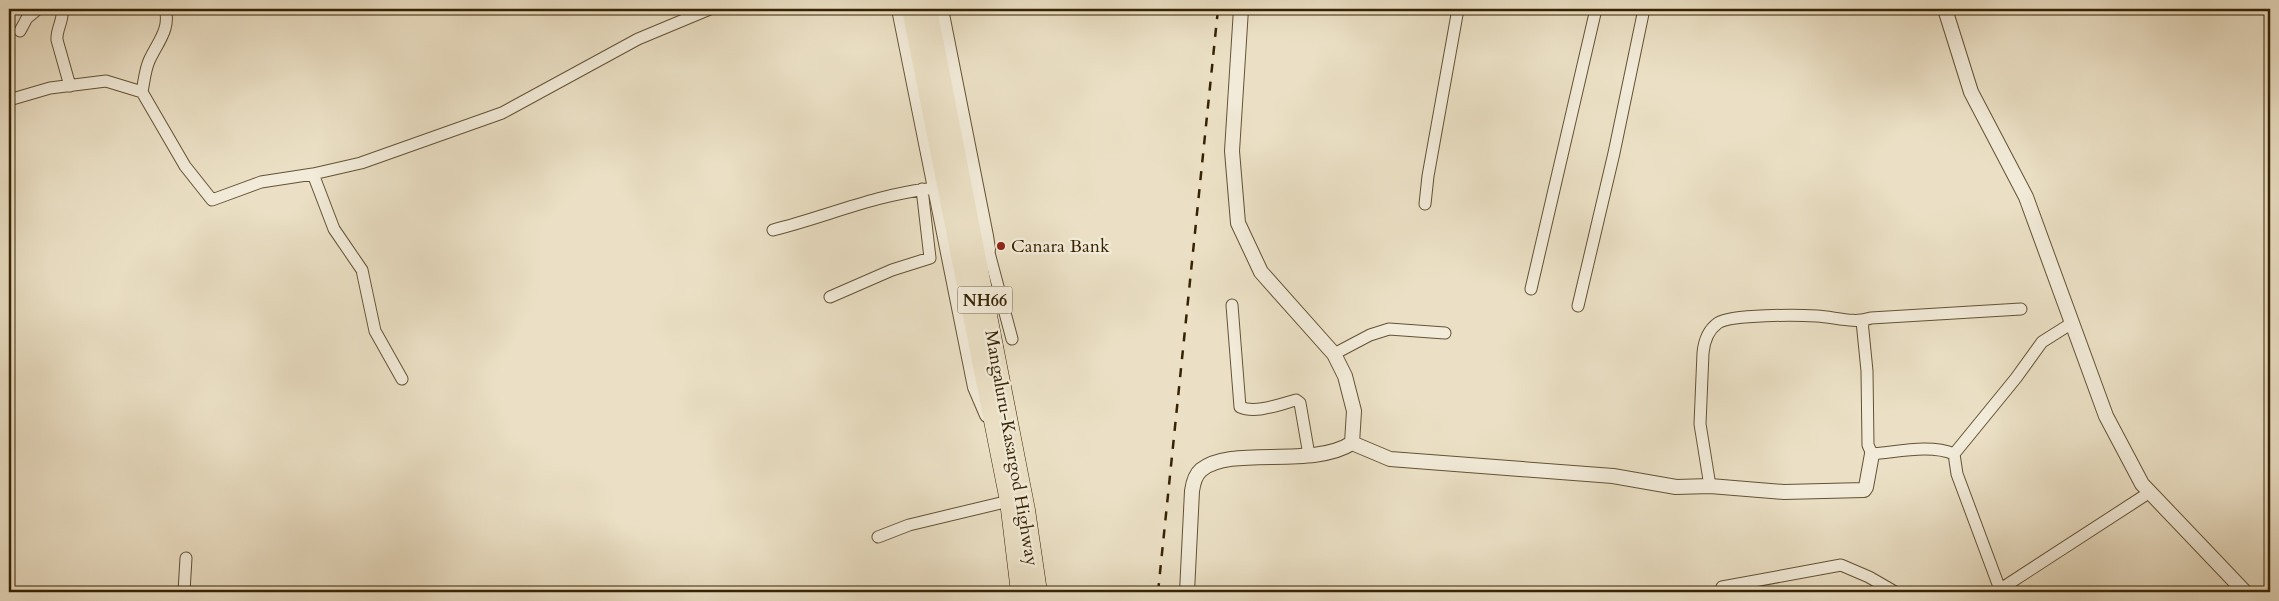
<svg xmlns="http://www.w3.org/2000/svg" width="2279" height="601" font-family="Cardo,serif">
<rect width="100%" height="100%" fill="#ebe0c5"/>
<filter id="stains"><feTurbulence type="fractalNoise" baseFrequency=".004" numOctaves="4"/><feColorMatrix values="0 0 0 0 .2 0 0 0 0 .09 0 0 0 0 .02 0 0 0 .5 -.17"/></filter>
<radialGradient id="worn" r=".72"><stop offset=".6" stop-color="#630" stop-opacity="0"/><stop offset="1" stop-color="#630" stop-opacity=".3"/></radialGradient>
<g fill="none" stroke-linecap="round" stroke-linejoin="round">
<defs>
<path id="minor" d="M62,9C64,20 56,29 57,40L70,86
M20,31L27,18L38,9
M142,92C144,82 145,70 149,61C157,43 171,29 165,9
M9,100L50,88L106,81L142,92L185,166L212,200L261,182L313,174L361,163L502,113L638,39L710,9
M313,174L334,229L362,270L375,331L402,379
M1425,204L1428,176L1458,9
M773,230C825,217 875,195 928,189
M988,249L1012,339
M1531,289L1596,9
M830,297L892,270L930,258L922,189
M1232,305L1240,407C1256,414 1280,404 1296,400L1300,403L1309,455
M1578,306L1614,153L1644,9
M1862,321L1867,371L1868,445L1872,454C1898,452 1930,444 1954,454
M1334,354L1370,335L1389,329L1445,333
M1710,486L1700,424L1703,353C1704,342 1708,330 1718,323C1731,314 1799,315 1817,316C1835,317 1854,324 1871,318L2021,309
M878,537L909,525L1009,501
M1722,587L1841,565L1869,577L1895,592
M184,592L186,558
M1996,592L2150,492
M2001,592L1957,474L1954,454L2016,378L2042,342L2072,323"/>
<path id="tertiary" d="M899,9L975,387L987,415
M941,9L986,236L988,249L979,272
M1241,9L1232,151L1238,223L1261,272L1334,354L1345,376L1354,411L1352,443
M1945,9L1971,92L2026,197L2106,416L2142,484L2245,592
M1352,443L1390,459L1613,476L1676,487L1710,486L1784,492L1864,490L1866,487L1872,454
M1187,592L1192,491C1193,484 1195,475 1201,470C1231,445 1312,469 1352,443"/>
<path id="trunk" d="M911,9L1009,501L1020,592
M928,9L1026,510L1038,592"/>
</defs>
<use href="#minor" stroke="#635234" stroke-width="13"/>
<use href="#tertiary" stroke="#635234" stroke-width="16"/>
<use href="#trunk" stroke="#362303" stroke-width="19"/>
<use href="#minor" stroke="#f2ebd9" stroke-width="11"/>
<use href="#tertiary" stroke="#f2ebd9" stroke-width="14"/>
<use href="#trunk" stroke="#ebe0c5" stroke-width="18"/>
<path stroke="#362303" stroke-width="2.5" stroke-dasharray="9 9" stroke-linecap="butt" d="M1158,592L1218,9"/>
</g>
<circle fill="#8f2418" stroke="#f2ebd9" stroke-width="2" cx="1001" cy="246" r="5"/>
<g text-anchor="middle" stroke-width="4.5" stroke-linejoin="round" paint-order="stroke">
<rect fill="#f2ebd9" stroke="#6e5f43" stroke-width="1" x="957.5" y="286.5" width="55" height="27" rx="4"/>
<g font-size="16" font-weight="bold" fill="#362303">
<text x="985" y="306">NH66</text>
</g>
<g font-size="18" fill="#362303" stroke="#f2ebd9" text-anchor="start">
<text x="1011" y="252">Canara Bank</text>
</g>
<g font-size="18" fill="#362303" stroke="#f2ebd9">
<text transform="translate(1012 448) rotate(80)" y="6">Mangaluru-Kasargod Highway</text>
</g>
</g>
<rect width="2279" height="601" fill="none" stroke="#ebe0c5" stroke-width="30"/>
<rect x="10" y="10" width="2259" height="581" fill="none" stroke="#362303" stroke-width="2.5"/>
<rect x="15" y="15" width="2249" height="571" fill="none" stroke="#362303"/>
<rect width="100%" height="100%" filter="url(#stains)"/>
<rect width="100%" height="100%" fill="url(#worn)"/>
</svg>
